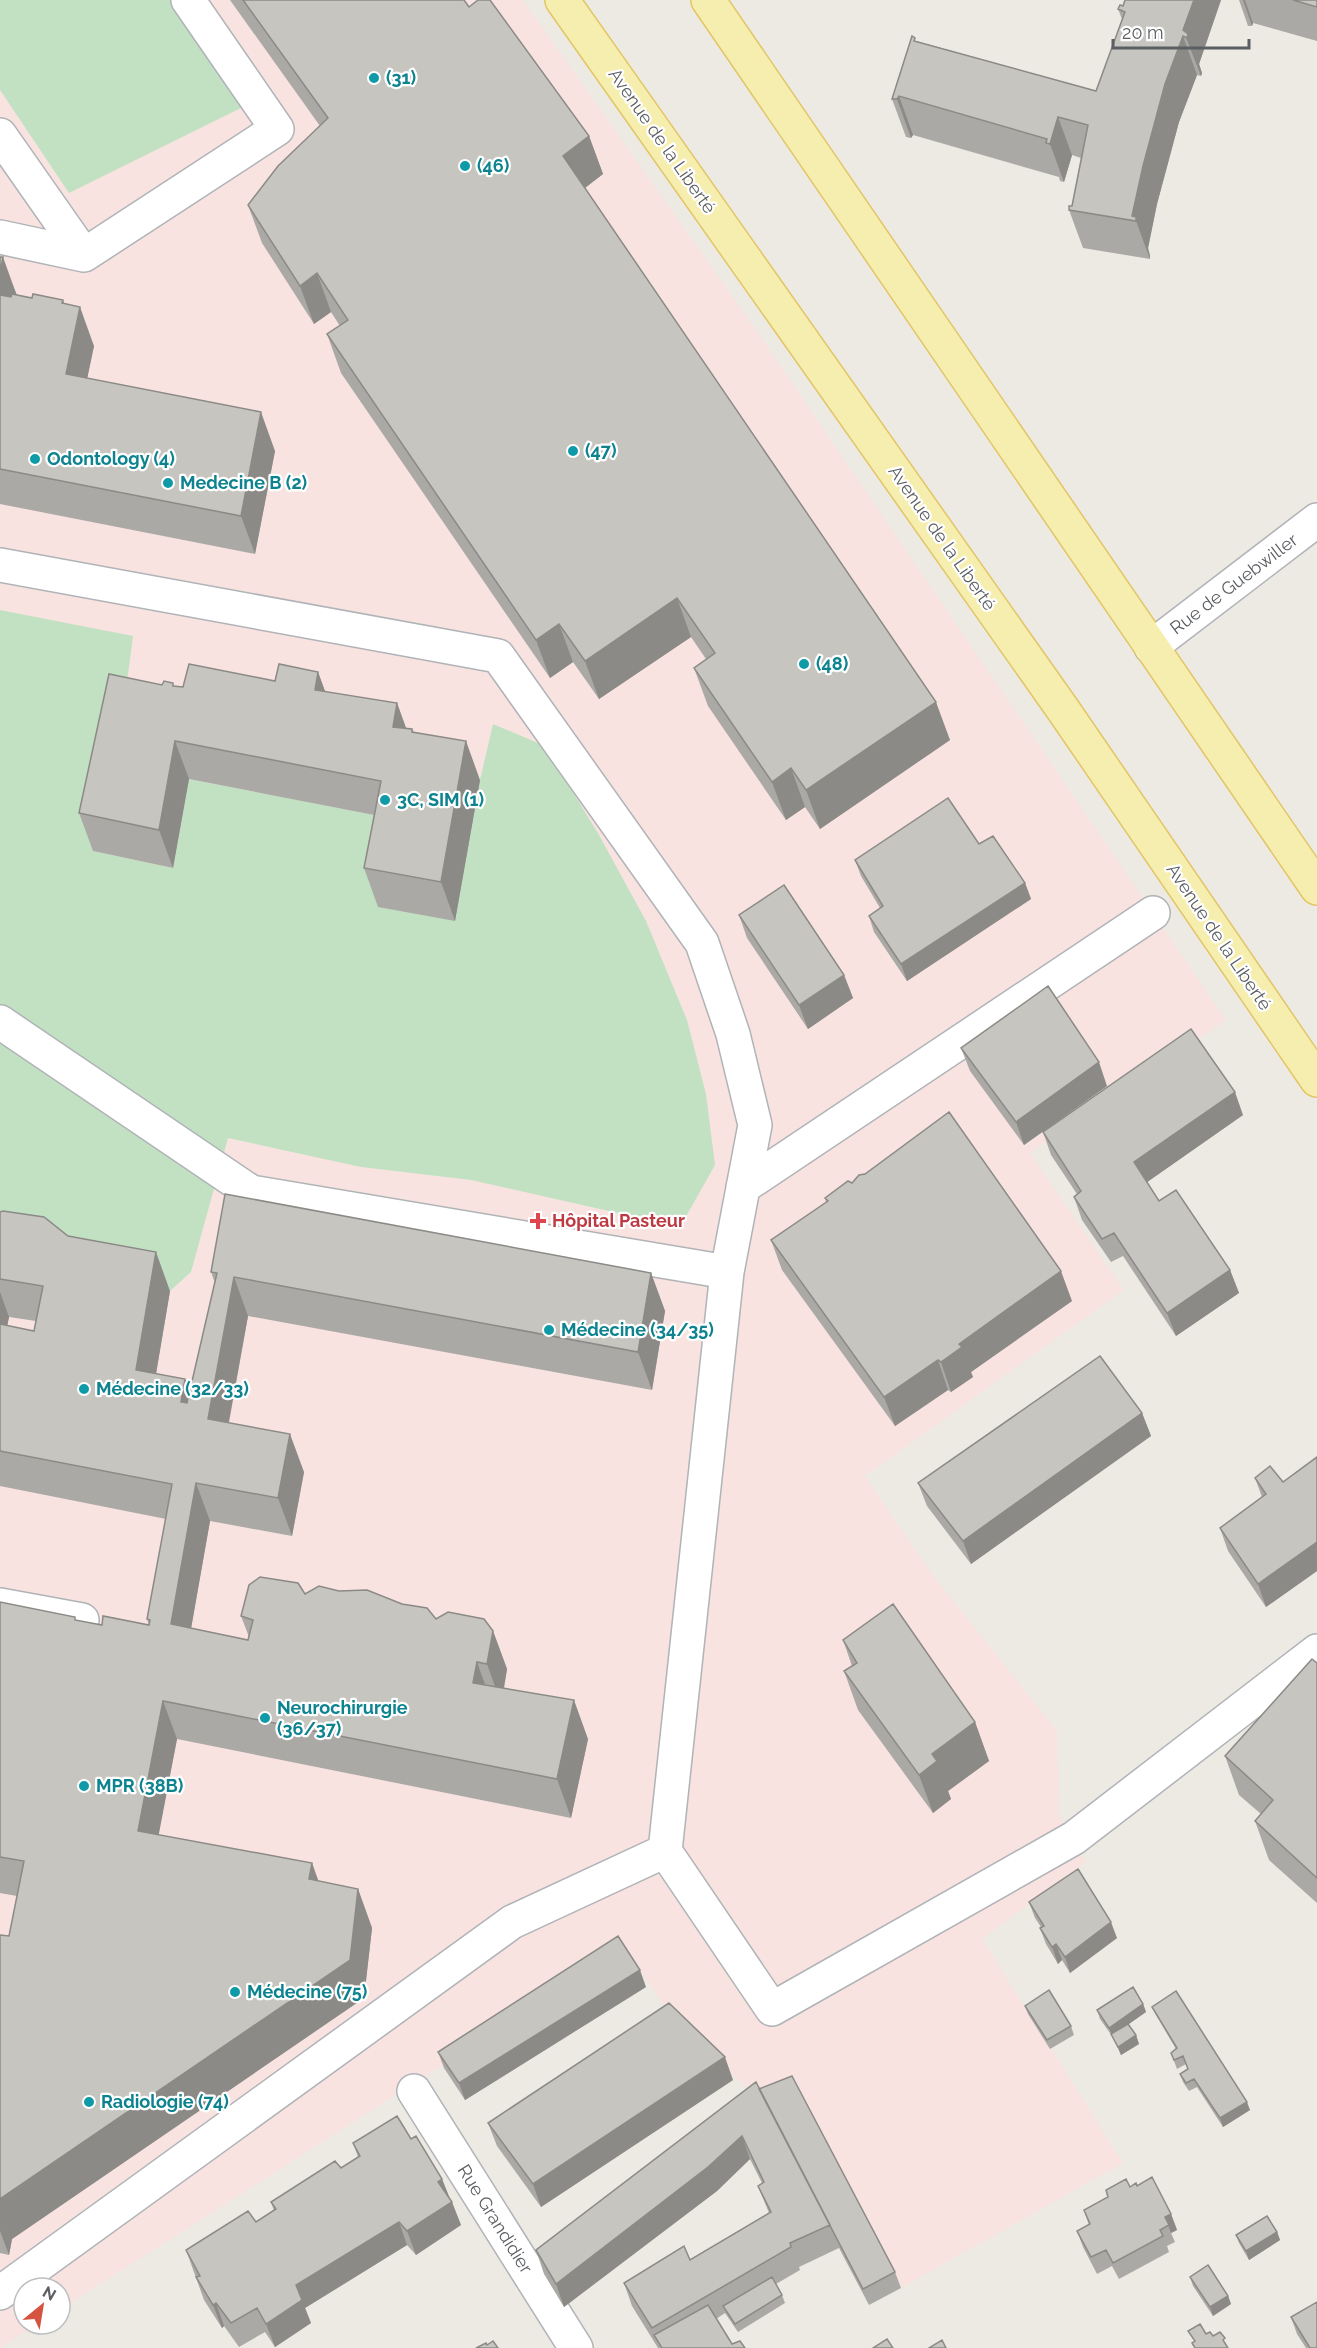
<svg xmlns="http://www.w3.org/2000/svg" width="1317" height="2348" font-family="Raleway,sans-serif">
<rect width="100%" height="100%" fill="#eceae3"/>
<path fill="#f8e3e0" d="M0,0H523L747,317L1226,1020L1030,1153L1124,1290L865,1476L931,1573L1057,1731L1059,1815L1086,1862L982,1939L1123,2163L901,2288L763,2104L667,2010L625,1948L60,2310V2288H24V2324H38L0,2348Z"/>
<path fill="#c2e1c3" d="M0,0H174L247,105L69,193L0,90Z
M0,610L133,636L123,712L93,851L173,868L189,779L395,819L480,780L493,724L545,746L599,835L646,921L687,1020L706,1094L715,1165L680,1227L471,1180L361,1167L228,1138L191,1272L170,1291L0,1254Z"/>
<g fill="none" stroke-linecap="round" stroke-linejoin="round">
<defs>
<path id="minor" d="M0,135L84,255
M0,237L84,255L277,129L188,0
M0,565L498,656L702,943L733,1034L755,1125L727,1272L665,1851
M1151,647L1317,520
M0,1022L251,1192L727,1272
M743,1187L1153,913
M0,1605L82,1620
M414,2091L576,2348
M0,2293L512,1922L665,1851L772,2009L1074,1838L1317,1651"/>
<path id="major" d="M562,0L1064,711L1317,1080
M708,0L1317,888"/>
</defs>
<use href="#minor" stroke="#b0b3b7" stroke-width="36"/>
<use href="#major" stroke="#e2c666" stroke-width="36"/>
<use href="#minor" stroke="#fff" stroke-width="33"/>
<use href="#major" stroke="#f6eeae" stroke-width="33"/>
</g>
<path fill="#aba9a5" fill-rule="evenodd" d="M230,0H464L469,7L589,136L603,174L585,188L950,740L820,829L805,807L786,820L708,706L694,668L706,659L691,637L599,699L573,662L550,678L341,373L327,334L340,326L331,312L314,324L262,243L248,205L320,126Z
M1221,0L1199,64L1202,73L1201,76L1197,75L1179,122L1157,204L1148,248L1150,256V259L1083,248L1069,210L1072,206L1081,158L1072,155L1064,182L1060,181L1059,177L913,135L911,138L906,137L892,99L916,41L1096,91L1122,19L1118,9L1123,6Z
M1239,0H1317V41L1253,23L1252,26H1248Z
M0,257L17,295L64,304L94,346L87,378L275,451L255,554L0,504Z
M318,672L325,692L397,703L406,728L412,729L414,732L480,780L455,921L378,907L364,868L374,815L189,779L173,868L93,851L79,813L162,685L183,687L275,681Z
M979,844L1025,883L1031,899L907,981L874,932L869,916L880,908L861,876L855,860Z
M739,915L844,975L853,998L808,1029L747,938Z
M961,1048L1107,1086L1024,1145L970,1071Z
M1243,1115L1147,1182L1159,1201L1230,1270L1239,1293L1176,1336L1123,1256L1111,1262L1082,1220L1074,1197L1077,1194L1051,1155L1043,1132Z
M825,1198L1072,1301L971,1372L973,1377L951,1392L948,1390L895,1426L782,1270L771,1240L826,1202Z
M0,1212L68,1236L170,1291L156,1374L185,1379L190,1391L215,1283L211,1272L651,1273L665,1311L652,1390L248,1316L229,1423L304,1472L292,1536L210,1521L191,1628L248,1640L249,1637L241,1616L305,1594L493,1631L507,1669L504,1689L588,1739L571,1818L177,1739L158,1835L312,1863L318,1881L358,1889L372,1928L364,1998L12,2239L9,2255L0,2253V1935L9,1936L17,1896L0,1893V1602L76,1620L102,1625H149L147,1619L166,1519L0,1486ZM9,1317L36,1321L34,1331L7,1326Z
M1142,1413L1151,1436L971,1564L927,1506L918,1483Z
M1317,1457V1571L1266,1607L1228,1551L1220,1528L1262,1497L1255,1478L1283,1482Z
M843,1640L975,1722L989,1761L948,1791L951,1799L933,1813L858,1710L844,1671L852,1666Z
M1317,1663V1903L1269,1860L1255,1821L1261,1814L1239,1795L1225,1756Z
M1029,1902L1117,1938L1070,1973L1062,1960L1058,1964L1046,1944L1040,1928L1041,1927L1035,1918Z
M646,1987L465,2100L444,2068L438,2052Z
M1143,2004L1146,2012L1128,2024L1136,2035L1139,2044L1121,2055L1112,2036L1100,2019L1097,2010Z
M1025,2006L1071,2026L1074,2035L1050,2049L1028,2014Z
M1152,2007L1250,2110L1223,2127L1197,2087L1189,2091L1183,2082L1180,2074L1188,2070L1186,2064L1177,2069L1171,2053L1176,2049L1156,2015Z
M733,2080L541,2207L497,2146L488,2123Z
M759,2089L895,2272L901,2288L869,2305L838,2246L839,2248L799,2267L800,2270L776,2284L782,2295L785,2303L738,2332L725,2313L716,2319L732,2344L745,2348H658L632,2306L624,2283L690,2260L769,2213L758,2186L762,2183L750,2159L717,2191L564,2307L544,2274L536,2250Z
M411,2139L442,2179L461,2225L416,2255L407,2245L305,2308L311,2323L275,2347L265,2332L239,2347L224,2326L222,2328L204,2300L186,2250L256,2222L274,2211L271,2202L341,2168L358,2157L353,2143Z
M1137,2186L1171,2214L1177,2230L1171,2233L1175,2242L1167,2246L1169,2252L1119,2279L1112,2266L1097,2274L1083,2247L1077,2231L1089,2225L1084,2210L1130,2187Z
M1277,2232L1280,2240L1249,2260L1239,2243L1236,2235Z
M1190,2277L1228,2296L1231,2304L1213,2316L1193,2286Z
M1291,2317L1317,2348H1306L1297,2334Z"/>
<path fill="#8b8a86" d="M1194,0H1221L1199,64L1202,73L1201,76L1183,30Z
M1243,0H1245L1253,23L1252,26Z
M1183,36L1197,75L1179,122L1157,204L1148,248L1150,256V259L1136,221L1132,216L1143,166L1165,84Z
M899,96L913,135L911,138L897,99Z
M1058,117L1072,155L1064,182L1050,144Z
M589,136L603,174L577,194L563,156Z
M3,257L17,296L0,304V273Z
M317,273L331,312L314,324L300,286Z
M63,300L75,334L80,307L94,346L80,413L66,374L62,303Z
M261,412L275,451L255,554L241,516Z
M677,598L691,637L599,699L585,661Z
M559,624L573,662L550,678L536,640Z
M318,672L332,710L315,690Z
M936,702L950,740L820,829L806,790Z
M397,703L411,742L393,727Z
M175,741L189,779L173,868L159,830Z
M466,741L480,780L455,921L441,882Z
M791,768L805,807L786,820L772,782Z
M1025,883L1031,899L907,981L901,964Z
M844,975L853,998L808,1029L799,1005Z
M1099,1062L1107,1086L1024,1145L1016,1122Z
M1235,1092L1243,1115L1143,1185L1134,1162Z
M156,1252L170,1291L150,1409L136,1370Z
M1230,1270L1239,1293L1176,1336L1167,1313Z
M1061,1271L1072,1301L971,1372L973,1377L951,1392L941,1362L959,1344Z
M651,1273L665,1311L652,1390L638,1352Z
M234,1277L248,1316L222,1458L208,1419Z
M0,1292L9,1317L1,1358L0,1356Z
M938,1360L948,1390L895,1426L884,1397Z
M185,1379L199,1417L181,1402Z
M1142,1413L1151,1436L971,1564L963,1541Z
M290,1434L304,1472L292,1536L278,1498Z
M196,1483L210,1521L185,1663L171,1624Z
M1317,1542V1571L1266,1607L1258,1584Z
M493,1631L507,1669L501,1703L487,1664Z
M477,1662L491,1701L473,1683Z
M574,1700L588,1739L571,1818L557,1779Z
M163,1701L177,1739L152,1870L138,1831Z
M975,1722L989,1761L948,1791L951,1799L933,1813L919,1775L932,1754Z
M312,1863L326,1902L309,1879Z
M358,1889L372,1928L364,1998L12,2239L9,2255L0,2231V2199Z
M1111,1922L1117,1938L1070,1973L1065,1957Z
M1056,1944L1062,1960L1058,1964L1052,1947Z
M640,1970L646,1987L465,2100L459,2083Z
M1143,2004L1146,2012L1112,2036L1109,2028Z
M1136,2035L1139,2044L1121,2055L1118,2047Z
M725,2057L733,2080L541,2207L533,2184Z
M1247,2102L1250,2110L1223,2127L1220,2118Z
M742,2136L750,2159L717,2191L564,2307L556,2284Z
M442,2179L451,2202L438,2182Z
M452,2202L461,2225L416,2255L407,2231Z
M1171,2214L1177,2230L1171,2233L1165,2217Z
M399,2222L407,2245L305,2308L311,2323L275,2347L266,2324L296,2285Z
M1277,2232L1280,2240L1249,2260L1246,2251Z
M1228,2296L1231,2304L1213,2316L1210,2307Z
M216,2303L224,2326L222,2328L213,2305Z"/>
<path fill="#c7c5c0" stroke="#8b8a86" stroke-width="1.5" d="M243,0H464L469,7L478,0H490L589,136L563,156L936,702L806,790L791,768L772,782L694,668L715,653L677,598L585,661L559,624L536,640L327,334L348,320L317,273L300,286L248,205L278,166L328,118Z
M1125,0H1194L1183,30L1188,34L1187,38L1183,36L1165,84L1143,166L1132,216L1136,217V221L1069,210V206H1072L1088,125L1058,117L1050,144L1046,143L1047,139L899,96L897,99H892L912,36L915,38L914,41L1096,91L1125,12L1118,9L1120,5L1123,6Z
M1293,0H1317V7Z
M0,257H3L0,273Z
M12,294L32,298L33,294L63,300L62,303L80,307L66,374L261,412L241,516L0,469V295L11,297Z
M189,664L275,681L279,664L318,672L315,690L397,703L393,727L412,729V732L466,741L441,882L364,868L381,781L175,741L159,830L79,813L109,674L162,685L164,681L173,683V686L183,687Z
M948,798L979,844L993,836L1025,883L901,964L869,916L883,906L855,860Z
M784,885L844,975L799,1005L739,915Z
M1048,986L1099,1062L1016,1122L961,1048Z
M1191,1029L1235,1092L1134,1162L1159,1201L1176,1190L1230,1270L1167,1313L1114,1233L1102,1239L1074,1197L1081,1191L1043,1132Z
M949,1112L1061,1271L959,1344L962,1347L941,1362L938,1360L884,1397L771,1240L828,1201L825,1198L848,1181L852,1183L859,1175L865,1174Z
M225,1194L651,1273L638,1352L234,1277L208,1419L290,1434L278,1498L196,1483L171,1624L248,1640L253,1620L241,1616L249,1585L260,1577L298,1583L305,1594L319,1586L339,1591L367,1590L402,1604L427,1608L436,1619L448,1612L484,1619L493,1631L487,1664L477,1662L473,1683L574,1700L557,1779L163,1701L138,1831L312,1863L309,1879L358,1889L350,1960L0,2199V1935L9,1936L24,1861L0,1857V1602L75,1617V1620L102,1625L103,1616L149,1625L150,1620L147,1619L172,1484L0,1451V1324L34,1331L43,1286L0,1279V1212L3,1211L44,1217L68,1236L156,1252L136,1370L185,1379L181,1402L187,1403L217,1273L211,1272Z
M1100,1356L1142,1413L963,1541L918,1483Z
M1317,1457V1542L1258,1584L1220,1528L1266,1494L1255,1478L1270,1466L1283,1482Z
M893,1604L975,1722L932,1754L937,1761L919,1775L844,1671L857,1663L843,1640Z
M1312,1659L1317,1663V1878L1255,1821L1273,1800L1225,1756Z
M1078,1869L1111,1922L1065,1957L1056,1944L1052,1947L1040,1928L1044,1926L1029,1902Z
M618,1936L640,1970L459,2083L438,2052Z
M1133,1987L1143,2004L1109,2028L1097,2010Z
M1049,1990L1071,2026L1047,2040L1025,2006Z
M1176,1991L1247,2102L1220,2118L1194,2079L1186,2083L1180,2074L1188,2069L1183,2056L1174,2060L1171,2053L1177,2048L1152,2007Z
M669,2003L725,2057L533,2184L488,2123Z
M1128,2024L1136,2035L1118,2047L1111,2034Z
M792,2076L895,2272L863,2289L759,2089Z
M756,2082L830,2225L790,2243L791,2247L652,2328L624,2283L684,2246L690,2260L771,2212L758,2186L764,2182L742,2136L708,2167L556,2284L536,2250Z
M397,2116L411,2139L416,2136L442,2179L438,2182L452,2202L407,2231L399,2222L296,2285L302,2300L266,2324L257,2308L231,2323L216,2303L213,2305L196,2277L200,2276L186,2250L248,2211L256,2222L276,2209L271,2202L335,2161L341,2168L360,2156L353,2143Z
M1152,2177L1171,2214L1165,2217L1169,2225L1160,2230L1163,2236L1113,2263L1106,2250L1091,2257L1077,2231L1090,2224L1084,2210L1108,2197L1106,2190L1126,2179L1130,2187L1136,2183L1137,2186Z
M1267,2216L1277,2232L1246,2251L1236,2235Z
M1208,2265L1228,2296L1210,2307L1190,2277Z
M772,2277L782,2295L735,2324L723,2306Z
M1317,2302V2348H1310L1291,2317Z
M708,2305L732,2344L740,2341L745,2348H662L654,2335Z
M1200,2324L1206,2334L1210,2332L1213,2336L1220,2332L1225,2338L1223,2340L1228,2348H1195L1192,2343L1195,2341L1188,2331Z
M887,2339L893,2348H873Z
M942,2340L946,2348H929Z
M493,2341L498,2348H476L486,2343L487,2345Z"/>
<g fill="#0f9aa8" stroke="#fff" stroke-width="2">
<circle cx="374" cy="78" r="6"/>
<circle cx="465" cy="166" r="6"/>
<circle cx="573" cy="451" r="6"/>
<circle cx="35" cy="459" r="6"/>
<circle cx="168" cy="483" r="6"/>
<circle cx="804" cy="664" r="6"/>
<circle cx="385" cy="800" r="6"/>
<circle cx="549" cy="1330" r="6"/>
<circle cx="84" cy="1389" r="6"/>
<circle cx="265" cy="1718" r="6"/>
<circle cx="84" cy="1786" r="6"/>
<circle cx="235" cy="1992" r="6"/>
<circle cx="89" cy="2102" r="6"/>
</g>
<path fill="#e0444e" stroke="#fff" stroke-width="2" d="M535 1212h6v6h6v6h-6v6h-6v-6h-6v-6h6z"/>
<g text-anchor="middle" stroke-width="4.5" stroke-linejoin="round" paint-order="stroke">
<g font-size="18" font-weight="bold" fill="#0d838f" stroke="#fff" text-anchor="start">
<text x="386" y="84">(31)</text>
<text x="477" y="172">(46)</text>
<text x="585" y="457">(47)</text>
<text x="47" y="465">Odontology (4)</text>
<text x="180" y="489">Medecine B (2)</text>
<text x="816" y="670">(48)</text>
<text x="397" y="806">3C, SIM (1)</text>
<text x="561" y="1336">Médecine (34/35)</text>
<text x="96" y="1395">Médecine (32/33)</text>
<text x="277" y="1714">Neurochirurgie<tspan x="277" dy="21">(36/37)</tspan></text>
<text x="96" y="1792">MPR (38B)</text>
<text x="247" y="1998">Médecine (75)</text>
<text x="101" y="2108">Radiologie (74)</text>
</g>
<g font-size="18" fill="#5b5e62" stroke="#fff">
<text transform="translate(662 141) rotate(55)" y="6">Avenue de la Liberté</text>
<text transform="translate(942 538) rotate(55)" y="6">Avenue de la Liberté</text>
<text transform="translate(1234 584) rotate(-37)" y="6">Rue de Guebwiller</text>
<text transform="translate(1219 937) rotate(56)" y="6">Avenue de la Liberté</text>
<text transform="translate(495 2219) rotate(58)" y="6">Rue Grandidier</text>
</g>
<g font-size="18" font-weight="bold" fill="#be3a42" stroke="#fff" text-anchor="start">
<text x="552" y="1227">Hôpital Pasteur</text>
</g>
</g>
<g transform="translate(42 2306) rotate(30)"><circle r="28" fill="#ffffff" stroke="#bdbfc0" stroke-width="1.5"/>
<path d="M0-4.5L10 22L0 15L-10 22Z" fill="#d6533f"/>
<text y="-9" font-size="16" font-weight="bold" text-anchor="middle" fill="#5b5e62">N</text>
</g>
<path d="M1113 39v9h136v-9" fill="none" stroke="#5b5e62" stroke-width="3"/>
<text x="1122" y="39" font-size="18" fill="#5b5e62" stroke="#ffffff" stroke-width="4.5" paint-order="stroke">20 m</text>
</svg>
